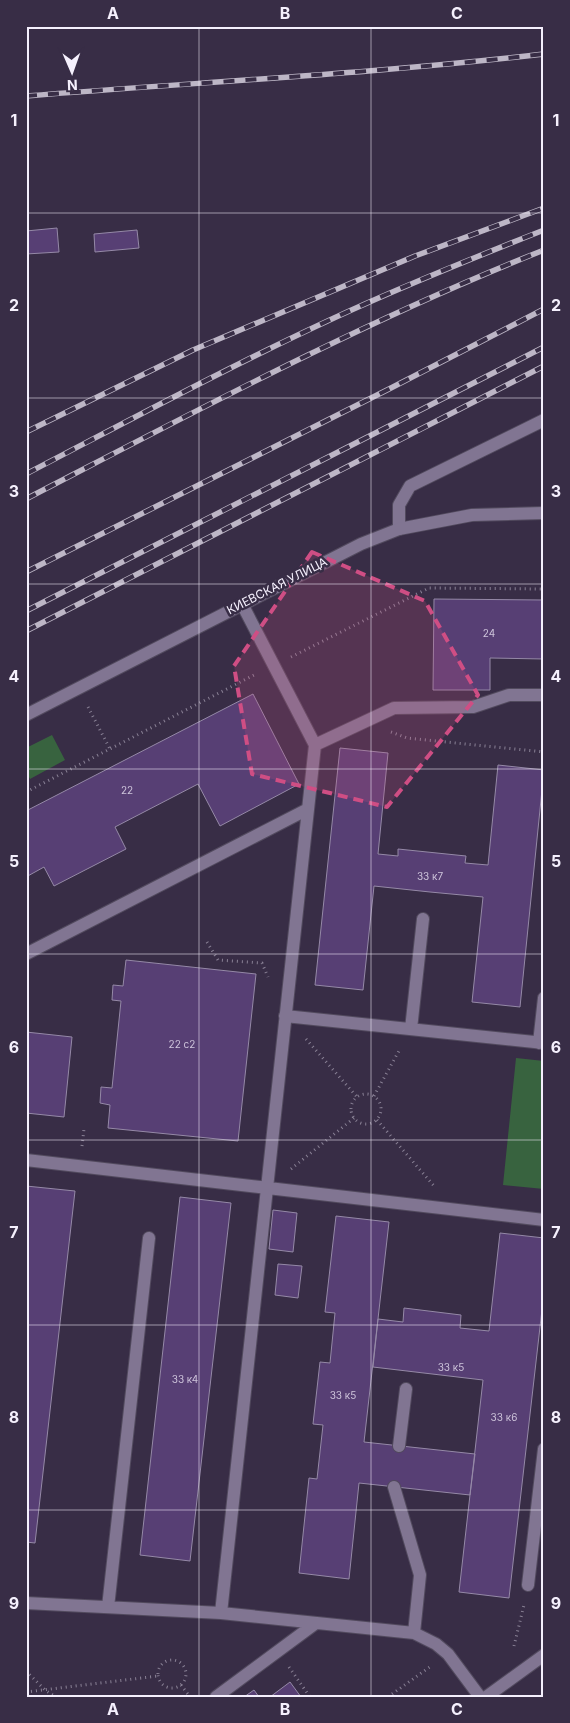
<svg xmlns="http://www.w3.org/2000/svg" width="570" height="1723" font-family="Inter,sans-serif">
<rect width="100%" height="100%" fill="#382d46"/>
<path fill="#38633f" d="M52,735L65,760L30,779L26,771V748Z
M516,1058L544,1061V1189L503,1185Z"/>
<path fill="#573f74" stroke="#9589a7" d="M57,228L59,252L26,254V231Z
M137,230L139,248L95,252L94,234Z
M434,599L544,600V659L490,658V690H433Z
M253,694L299,784L220,826L198,784L115,827L126,849L54,886L44,867L26,877V811Z
M340,748L388,753L378,854L398,856V849L466,856L465,863L488,865L498,765L544,770L520,1007L472,1002L483,897L430,892L374,886L363,990L315,985Z
M126,960L256,974L238,1141L108,1128L110,1105L100,1103L101,1087L112,1088L121,1001L112,1000L113,985L123,986Z
M26,1032L72,1037L64,1117L26,1113Z
M26,1186L75,1191L35,1543L26,1542Z
M180,1197L231,1203L190,1561L140,1555Z
M273,1210L297,1213L293,1252L269,1249Z
M336,1216L389,1222L364,1442L475,1454L470,1495L359,1483L349,1579L299,1573L309,1478L317,1479L323,1425L313,1424L320,1362L330,1363L335,1313L325,1312Z
M500,1233L544,1238V1292L509,1598L459,1592L483,1380L373,1367L378,1319L403,1322L404,1308L461,1315L460,1328L489,1331Z
M278,1264L302,1266L298,1298L275,1295Z
M290,1682L301,1697H270Z
M254,1690L259,1697H244Z"/>
<g fill="none" stroke-linecap="round" stroke-linejoin="round">
<defs>
<path id="lane" d="M399,529V505L410,486L544,420
M315,745L394,708L473,707L509,695H544
M26,954L308,809
M285,1016L544,1043
M411,1029L423,919
M539,1043L544,998
M26,1160L544,1220
M399,1446L406,1389
M394,1487L420,1575L414,1633
M528,1585L544,1449
M26,1603L221,1613L414,1633L436,1644L448,1654L480,1697
M108,1607L149,1238
M221,1613L315,745L242,604
M216,1697L316,1623"/>
<path id="secondary" d="M26,715L361,544L399,529L472,515L544,513
M486,1697L544,1655"/>
</defs>
<use href="#lane" stroke="#524a5e" stroke-width="14"/>
<use href="#secondary" stroke="#524a5e" stroke-width="14"/>
<path stroke="#8a8296" stroke-width="3" stroke-dasharray="1 4" stroke-linecap="butt" d="M291,657L429,588L544,589
M88,707L110,749
M391,732L407,738L544,752
M26,792L256,674
M207,942L218,960L262,963L268,977
M306,1039L357,1097
M351 1109a15 15 0 1 1 30 0a15 15 0 1 1-30 0Z
M374,1096L400,1049
M377,1120L434,1186
M82,1146L84,1129
M291,1169L354,1118
M514,1646L524,1605
M158 1674a14 14 0 1 1 28 0a14 14 0 1 1-28 0Z
M289,1667L310,1697
M26,1671L45,1690L56,1697
M181,1685L190,1697
M26,1692L158,1676
M388,1697L431,1666"/>
<use href="#lane" stroke="#817592" stroke-width="12"/>
<use href="#secondary" stroke="#817592" stroke-width="12"/>
<defs>
<path id="rail" d="M26,96C199,82 372,74 544,54
M26,432L193,350L415,256L544,208
M26,474C128,421 230,366 334,318C403,286 473,258 544,230
M26,499C196,411 366,320 544,250
M26,572L389,389L544,309
M26,611L544,347
M26,631L544,366"/>
</defs>
<use href="#rail" stroke="#bdb6c6" stroke-width="5.5"/>
<use href="#rail" stroke="#382d46" stroke-width="4" stroke-dasharray="11" stroke-linecap="butt"/>
</g>
<path fill="#cf4e84" fill-opacity="0.2" stroke="#cf4e84" stroke-width="4" stroke-dasharray="10 6" stroke-linejoin="round" d="M312,552L425,601L478,695L387,807L252,774L234,666Z"/>
<path fill="none" stroke="#f5f0fd" stroke-width="1" stroke-opacity="0.55" d="M199,26V1697M371,26V1697M26,213H544M26,398H544M26,584H544M26,769H544M26,954H544M26,1140H544M26,1325H544M26,1510H544"/>
<g text-anchor="middle" stroke-width="5" stroke-linejoin="round" paint-order="stroke">
<g font-size="10" fill="#cec4db">
<text x="489" y="637">24</text>
<text x="127" y="794">22</text>
<text x="430" y="880">33 к7</text>
<text x="182" y="1048">22 с2</text>
<text x="451" y="1371">33 к5</text>
<text x="185" y="1383">33 к4</text>
<text x="343" y="1399">33 к5</text>
<text x="504" y="1421">33 к6</text>
</g>
<g font-size="12" fill="#f5f0fd" stroke="#382d46">
<text transform="translate(277 586) rotate(-27)" y="4">КИЕВСКАЯ УЛИЦА</text>
</g>
</g>
<rect width="570" height="1723" fill="none" stroke="#382d46" stroke-width="55"/>
<g transform="translate(72 72) rotate(178)" stroke="#382d46" stroke-width="4" paint-order="stroke">
<path d="M0-4L9 19L0 12L-9 19Z" fill="#f5f0fd"/>
<text y="-8" font-size="14" font-weight="bold" text-anchor="middle" fill="#f5f0fd">N</text>
</g>
<rect x="28" y="28" width="514" height="1668" fill="none" stroke="#f5f0fd" stroke-width="2"/>
<g font-size="16" text-anchor="middle" font-weight="bold" fill="#f5f0fd">
<text x="113" y="19">A</text>
<text x="285" y="19">B</text>
<text x="457" y="19">C</text>
<text x="14" y="126">1</text>
<text x="556" y="126">1</text>
<text x="14" y="311">2</text>
<text x="556" y="311">2</text>
<text x="14" y="497">3</text>
<text x="556" y="497">3</text>
<text x="14" y="682">4</text>
<text x="556" y="682">4</text>
<text x="14" y="867">5</text>
<text x="556" y="867">5</text>
<text x="14" y="1053">6</text>
<text x="556" y="1053">6</text>
<text x="14" y="1238">7</text>
<text x="556" y="1238">7</text>
<text x="14" y="1423">8</text>
<text x="556" y="1423">8</text>
<text x="14" y="1609">9</text>
<text x="556" y="1609">9</text>
<text x="113" y="1715">A</text>
<text x="285" y="1715">B</text>
<text x="457" y="1715">C</text>
</g>
</svg>
